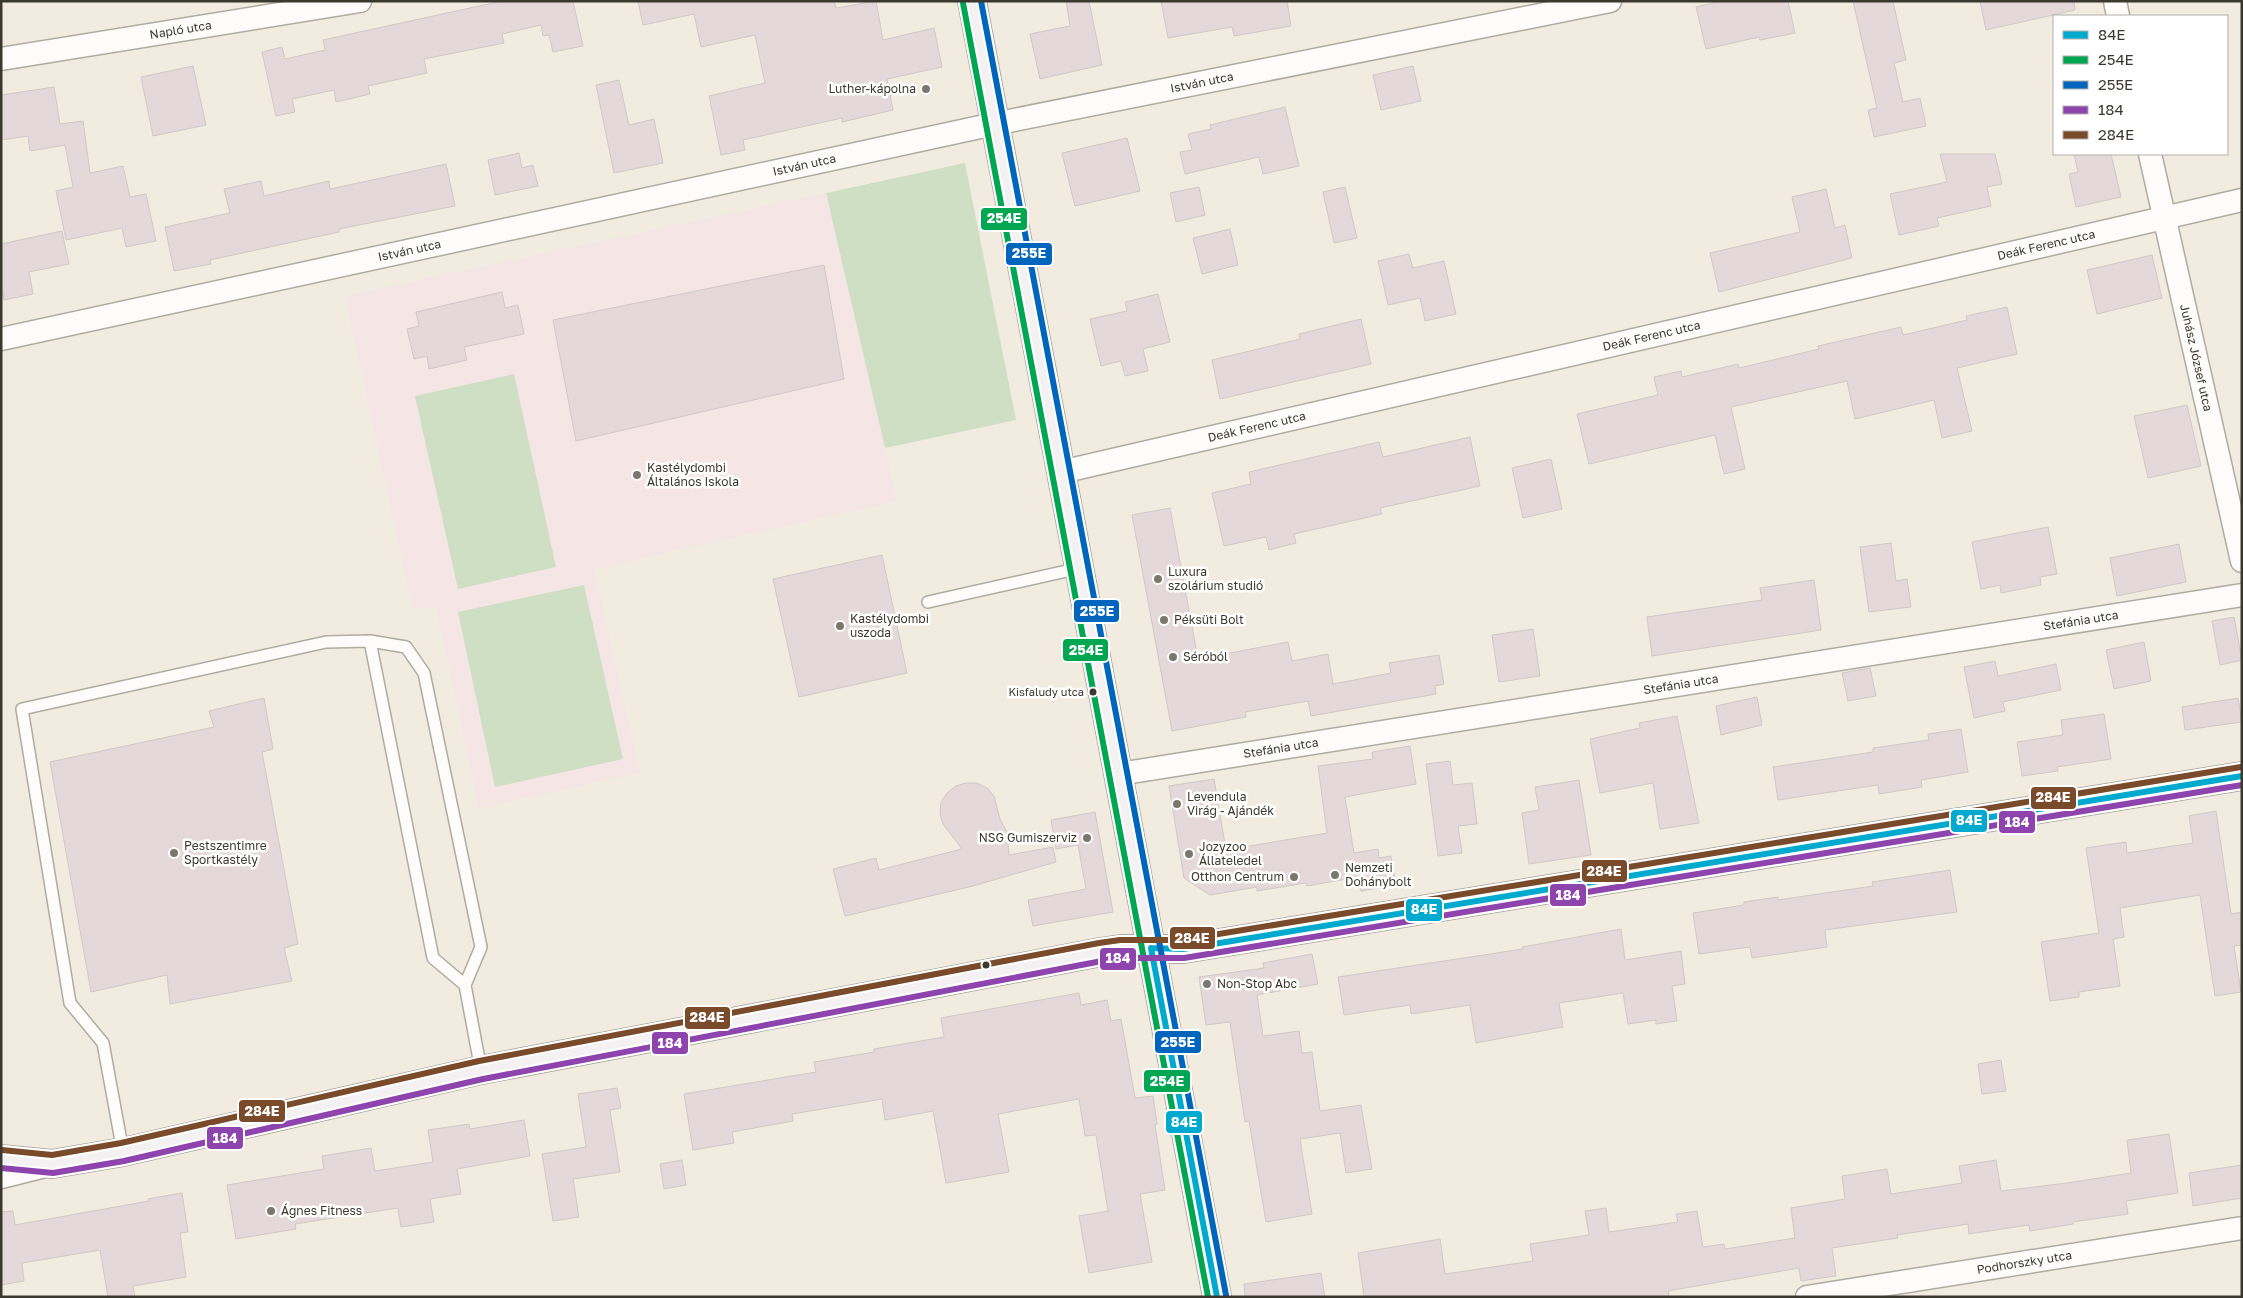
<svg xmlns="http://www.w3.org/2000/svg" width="2243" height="1298" font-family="'Golos Text',sans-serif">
<rect width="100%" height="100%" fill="#f2ece0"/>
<path fill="#f5e5e5" d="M826,193L897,501L594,569L640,773L479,808L436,606L413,610L345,296Z"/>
<path fill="#cfdfc4" d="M965,163L1016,420L885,448L826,193Z
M514,374L556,567L458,589L415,396Z
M584,585L623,759L495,787L458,612Z"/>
<path fill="#e4d8da" stroke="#cfc9c7" d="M502,1H573L583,46L553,52L549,35L543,36L541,25L502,34L504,43L424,59L427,73L368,86L370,94L336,102L334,90L292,99L295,112L276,116L262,52L282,47L285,59L325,50L323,40Z
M638,1H834L836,8L876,1L883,40L934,28L942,67L887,79L893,110L842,122V118L743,140L745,150L721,155L709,96L765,83L755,35L701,47L694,14L643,25Z
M1066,1H1089L1102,65L1040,79L1030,34L1070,26Z
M1161,1H1287L1291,26L1234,36L1232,27L1168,38Z
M1722,1H1788L1795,33L1760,40L1759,37L1706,49L1696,7Z
M1853,1H1893L1906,60L1894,63L1903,102L1920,98L1926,126L1874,137L1868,110L1877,108Z
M1980,1H2074L2075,10L1986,30Z
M193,66L206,125L153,136L141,77Z
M1413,66L1421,101L1381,110L1373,75Z
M619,80L629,125L654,119L663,163L614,173L596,85Z
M54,87L60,124L83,121L90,173L123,166L130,197L146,194L156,241L126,247L122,228L66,240L56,191L73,187L65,145L30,151L28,136L1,140V95Z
M1285,107L1299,166L1263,174L1259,157L1185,174L1180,152L1192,150L1188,134L1211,129L1210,125Z
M1127,138L1140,191L1075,206L1062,153Z
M519,153L522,168L533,165L538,186L495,195L488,160Z
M1940,154H1995L2002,184L1987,187L1991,206L1937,218L1939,226L1899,235L1890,194L1947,182Z
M2074,154H2111L2121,197L2076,207L2069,174L2078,172Z
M446,164L455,206L339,229V232L210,260L211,264L174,271L165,227L230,213L224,189L261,181L264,196L329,181L330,189Z
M1199,187L1205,215L1176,222L1170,193Z
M1345,187L1357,238L1334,243L1323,192Z
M1826,189L1835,228L1845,225L1852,258L1719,292L1710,253L1800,232L1792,197Z
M1230,229L1238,265L1202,274L1193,238Z
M62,231L69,264L29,272L33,294L4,300L1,286V244Z
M1409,254L1413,268L1444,261L1456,314L1425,321L1420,298L1388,305L1378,261Z
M2152,255L2162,298L2097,314L2087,270Z
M824,265L844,379L576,441L553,320Z
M502,292L505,308L518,305L524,334L464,347L467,360L429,369L427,356L414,359L407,329L419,326L416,312Z
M1158,294L1170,342L1143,349L1148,371L1125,376L1121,361L1101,366L1090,319L1127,311L1125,302Z
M2007,307L2017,354L1957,368L1972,431L1942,438L1934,400L1855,419L1847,381L1731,407L1745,469L1724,474L1715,435L1589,464L1577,414L1658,395L1654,377L1681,371L1682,377L1738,364L1739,368L1819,349L1818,346L1901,327L1903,335L1967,320L1966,316Z
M1361,319L1371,364L1220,399L1212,360L1300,339L1299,334Z
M2187,405L2201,466L2148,478L2134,416Z
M1470,437L1480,486L1380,508L1382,514L1294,534L1296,543L1269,550L1266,537L1224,546L1212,493L1251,484L1249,472L1379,442L1383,457Z
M1551,459L1562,509L1523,518L1512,468Z
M1170,508L1198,659L1288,642L1292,661L1328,654L1333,684L1391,673L1389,663L1439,655L1444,684L1435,686L1436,694L1311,716L1308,701L1245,712L1246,717L1172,731L1132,515Z
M2048,527L2057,574L2040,577L2041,585L2001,593L2000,585L1981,589L1972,542Z
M1891,543L1896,581L1907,579L1911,607L1869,612L1860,547Z
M2179,544L2186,582L2117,596L2110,558Z
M882,555L907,673L799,697L773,579Z
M1814,580L1821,630L1652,656L1647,617L1762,600L1760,588Z
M2234,617L2242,660L2220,665L2212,621Z
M1533,629L1540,676L1499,682L1492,635Z
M2144,642L2151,681L2114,689L2106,650Z
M1995,661L1998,676L2056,664L2061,690L2003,702L2005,711L1974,718L1964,667Z
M1870,668L1876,696L1848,701L1842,673Z
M1757,697L1762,725L1721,735L1716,706Z
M264,698L273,749L262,752L298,944L284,948L292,981L170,1004L167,975L91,992L50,762L214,727L209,711Z
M2238,698L2242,722L2185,730L2182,707Z
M2104,714L2111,759L2057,767L2058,771L2022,776L2017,742L2063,735L2061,720Z
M1677,716L1699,823L1660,829L1653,783L1600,793L1590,739L1640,728L1639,723Z
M1961,729L1968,772L1921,780L1922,787L1879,794L1878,785L1778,800L1773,767L1873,752V748L1929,740L1928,734Z
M1410,746L1416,784L1345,797L1354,853L1378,849L1379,858L1391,856L1396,885L1361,891L1358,877L1307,886L1306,883L1257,891V887L1210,895L1184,878L1169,786L1214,779L1226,850L1327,833L1318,766L1373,759L1372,752Z
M1450,761L1453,785L1472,783L1477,824L1458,826L1462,853L1438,856L1426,764Z
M1579,780L1591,855L1529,864L1522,813L1539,810L1535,787Z
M966,783H977L987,788L994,796L1000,819L1007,832L1009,855L1053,847L1056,862L973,886L845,916L833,869L876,858L879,870L962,849L943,824L940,814L941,802L947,793L956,786Z
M2216,811L2231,914L2242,912V945L2234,946L2241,992L2215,996L2200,895L2120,908L2124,937L2113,939L2120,986L2079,992V997L2050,1001L2041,942L2099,933L2086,848L2126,842L2127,853L2193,843L2189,816Z
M1095,812L1113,912L1033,926L1028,900L1086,889L1078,845L1056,849L1051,820Z
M1950,870L1957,912L1825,930L1827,947L1752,958L1750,947L1699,954L1693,913L1744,905V902L1778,897V900L1873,886L1872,882Z
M1621,929L1625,960L1681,951L1685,984L1672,986L1677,1021L1656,1024V1020L1628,1024L1623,993L1559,1003L1563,1027L1476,1043L1470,1005L1411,1014L1410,1005L1344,1015L1338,977L1523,949L1522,947Z
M1312,954L1318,984L1257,995L1263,1036L1299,1031L1302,1053L1312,1052L1320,1111L1361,1105L1372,1169L1346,1173L1340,1133L1300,1139L1312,1214L1266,1222L1249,1121L1245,1122L1230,1022L1206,1025L1199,977L1264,968L1263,963Z
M1079,993L1081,1005L1107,1000L1111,1021L1121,1019L1135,1098L1153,1096L1157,1124L1155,1125L1165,1190L1140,1194L1152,1262L1089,1273L1079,1216L1108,1211L1096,1135L1085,1136L1079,1099L998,1114L1009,1172L946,1183L933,1111L885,1120L882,1099L792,1114L793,1121L732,1132L734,1143L693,1150L684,1094L816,1072L814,1062L874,1052V1049L944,1037L941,1018Z
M2001,1060L2006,1091L1982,1094L1978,1064Z
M617,1088L621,1108L610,1110L620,1172L573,1179L579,1217L553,1221L542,1154L586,1147L578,1094Z
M524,1120L530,1156L457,1169L461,1194L430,1199L434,1222L401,1227L398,1208L295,1224L296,1229L236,1239L227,1185L324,1169L322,1156L371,1148L375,1171L433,1162L428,1130L469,1124L470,1129Z
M2169,1134L2178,1193L2126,1201L2128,1214L2073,1222V1224L2030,1231L2029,1225L1969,1234L1968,1224L1897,1235L1898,1238L1832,1248L1836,1276L1801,1281L1799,1268L1668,1291L1669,1297H1364L1358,1253L1440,1239L1445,1274L1533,1261L1530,1244L1589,1235L1585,1211L1606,1208L1609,1232L1678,1222L1676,1214L1697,1211L1703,1247L1724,1244L1725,1249L1795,1238L1791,1208L1845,1199L1842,1176L1887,1169L1891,1194L1962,1183L1959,1166L1996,1160L2001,1191L2067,1183L2131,1173L2127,1140Z
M682,1160L686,1185L664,1189L660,1164Z
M2242,1165V1198L2193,1206L2189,1173Z
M182,1193L188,1232L180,1233L186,1277L133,1286L135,1297H108L100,1250L22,1263L24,1281L1,1285V1212L13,1211L15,1225L149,1201L148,1199Z
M1321,1273L1325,1297H1245L1244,1284Z"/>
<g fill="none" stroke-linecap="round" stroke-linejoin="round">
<defs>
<path id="lane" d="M928,602L1080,568
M370,641L433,958L465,985
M123,1152L103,1043L70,1003L22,709L326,642L370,641L406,647L424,673L481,947L465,985L481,1070"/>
<g id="street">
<path d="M2115,1L2118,16"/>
<path id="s1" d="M1,59L360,1"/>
<path id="s2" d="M2150,154L2242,561"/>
<path id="s3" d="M1,339L994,124L1610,1"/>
<path id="s4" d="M1061,472L2242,200"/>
<path id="s5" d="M1119,774L2242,595"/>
<path d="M1,1177L41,1167"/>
<path id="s6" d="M1807,1297L2242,1228"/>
</g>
<path id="secondary" d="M972,1L1217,1297
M1,1159L52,1164L123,1152L481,1070L1101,952L1121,949H1183L2242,776"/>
</defs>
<use href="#lane" stroke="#afaba2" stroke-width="14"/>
<use href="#street" stroke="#afaba2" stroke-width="25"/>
<use href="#secondary" stroke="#afaba2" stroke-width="30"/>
<use href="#lane" stroke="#fdfcfa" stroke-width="11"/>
<use href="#street" stroke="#fdfcfa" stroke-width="22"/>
<use href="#secondary" stroke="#f3f1f2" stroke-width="28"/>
<defs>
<path id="bus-1" d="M1151,948L1183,949L2242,776
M1151,948L1217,1297"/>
<path id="bus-2" d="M963,3L1208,1297"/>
<path id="bus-3" d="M981,1L1226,1295"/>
<path id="bus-4" d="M1,1168L53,1173L124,1161L483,1079L1102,961L1122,958H1184L2242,785"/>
<path id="bus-5" d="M2,1150L52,1155L121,1143L479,1061L1099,943L1120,940H1182L2241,767"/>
</defs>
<use href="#bus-1" stroke="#fff" stroke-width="10"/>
<use href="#bus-2" stroke="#fff" stroke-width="10"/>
<use href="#bus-3" stroke="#fff" stroke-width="10"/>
<use href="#bus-4" stroke="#fff" stroke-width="10"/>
<use href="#bus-5" stroke="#fff" stroke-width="10"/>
<use href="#bus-1" stroke="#00a9ce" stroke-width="6"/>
<use href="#bus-2" stroke="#00a651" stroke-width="6"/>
<use href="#bus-3" stroke="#0065bd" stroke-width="6"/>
<use href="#bus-4" stroke="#8e44ad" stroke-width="6"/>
<use href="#bus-5" stroke="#7a4b2a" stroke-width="6"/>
</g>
<g fill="#7b776d" stroke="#fff" stroke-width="2">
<circle cx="926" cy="89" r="5"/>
<circle cx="637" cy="475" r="5"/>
<circle cx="1158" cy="579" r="5"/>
<circle cx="1164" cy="620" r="5"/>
<circle cx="840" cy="626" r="5"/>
<circle cx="1173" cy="657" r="5"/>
<circle cx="1177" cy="804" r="5"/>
<circle cx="1087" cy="838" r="5"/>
<circle cx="174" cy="853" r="5"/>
<circle cx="1189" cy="854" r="5"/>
<circle cx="1335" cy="875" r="5"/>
<circle cx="1294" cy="877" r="5"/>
<circle cx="1207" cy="984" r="5"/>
<circle cx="271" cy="1211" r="5"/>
</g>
<g fill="#3b382f" stroke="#fff" stroke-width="2">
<circle cx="1093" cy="692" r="4.5"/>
<circle cx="986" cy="965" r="4.5"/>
</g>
<g text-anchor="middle" stroke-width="5" stroke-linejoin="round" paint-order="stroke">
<g font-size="11" fill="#3b382f" stroke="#fff" text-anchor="end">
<text x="1084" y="696">Kisfaludy utca</text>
</g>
<g font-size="12" fill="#3b382f" stroke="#fff">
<text dy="4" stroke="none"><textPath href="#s1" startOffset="182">Napló utca</textPath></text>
<text dy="4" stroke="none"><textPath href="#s3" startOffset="1228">István utca</textPath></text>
<text dy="4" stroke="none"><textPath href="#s3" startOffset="822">István utca</textPath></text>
<text dy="4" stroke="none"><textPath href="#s4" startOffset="1011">Deák Ferenc utca</textPath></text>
<text dy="4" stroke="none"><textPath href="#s3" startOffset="418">István utca</textPath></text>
<text dy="4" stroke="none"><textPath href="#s4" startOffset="606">Deák Ferenc utca</textPath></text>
<text dy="4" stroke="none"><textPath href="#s2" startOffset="209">Juhász József utca</textPath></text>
<text dy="4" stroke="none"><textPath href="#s4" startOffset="201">Deák Ferenc utca</textPath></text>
<text dy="4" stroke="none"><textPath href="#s5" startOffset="974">Stefánia utca</textPath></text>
<text dy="4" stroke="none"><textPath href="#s5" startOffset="569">Stefánia utca</textPath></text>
<text dy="4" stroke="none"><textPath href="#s5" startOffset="164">Stefánia utca</textPath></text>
<text dy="4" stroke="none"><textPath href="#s6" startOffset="220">Podhorszky utca</textPath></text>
</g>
<g font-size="12" fill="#3b382f" stroke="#fff" text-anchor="start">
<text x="916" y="93" text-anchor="end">Luther-kápolna</text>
<text x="647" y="472">Kastélydombi<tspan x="647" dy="14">Általános Iskola</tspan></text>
<text x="1168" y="576">Luxura<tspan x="1168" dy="14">szolárium studió</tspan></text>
<text x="850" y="623">Kastélydombi<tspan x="850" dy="14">uszoda</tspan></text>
<text x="1174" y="624">Péksüti Bolt</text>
<text x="1183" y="661">Séróból</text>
<text x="1187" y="801">Levendula<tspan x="1187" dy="14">Virág - Ajándék</tspan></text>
<text x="1077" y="842" text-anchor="end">NSG Gumiszerviz</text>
<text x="184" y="850">Pestszentimre<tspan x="184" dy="14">Sportkastély</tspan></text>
<text x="1199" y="851">Jozyzoo<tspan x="1199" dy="14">Állateledel</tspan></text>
<text x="1345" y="872">Nemzeti<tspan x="1345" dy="14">Dohánybolt</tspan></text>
<text x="1284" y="881" text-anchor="end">Otthon Centrum</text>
<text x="1217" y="988">Non-Stop Abc</text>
<text x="281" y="1215">Ágnes Fitness</text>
</g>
</g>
<g stroke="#fff" stroke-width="2">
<rect x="980" y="207" width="48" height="24" rx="5" fill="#00a651"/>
<rect x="1005" y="242" width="48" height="24" rx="5" fill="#0065bd"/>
<rect x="1073" y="599" width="47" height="24" rx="5" fill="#0065bd"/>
<rect x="1062" y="638" width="47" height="24" rx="5" fill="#00a651"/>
<rect x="2030" y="786" width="47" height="24" rx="5" fill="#7a4b2a"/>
<rect x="1950" y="809" width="38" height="24" rx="5" fill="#00a9ce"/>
<rect x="1998" y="810" width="38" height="24" rx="5" fill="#8e44ad"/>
<rect x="1581" y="859" width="47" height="24" rx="5" fill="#7a4b2a"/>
<rect x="1549" y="883" width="38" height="24" rx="5" fill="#8e44ad"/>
<rect x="1405" y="898" width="38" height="24" rx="5" fill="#00a9ce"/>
<rect x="1169" y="926" width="47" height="24" rx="5" fill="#7a4b2a"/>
<rect x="1099" y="947" width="38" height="24" rx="5" fill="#8e44ad"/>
<rect x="684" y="1006" width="47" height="24" rx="5" fill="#7a4b2a"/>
<rect x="1154" y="1030" width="48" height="24" rx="5" fill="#0065bd"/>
<rect x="651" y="1031" width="38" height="24" rx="5" fill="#8e44ad"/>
<rect x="1143" y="1069" width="48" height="24" rx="5" fill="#00a651"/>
<rect x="238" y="1099" width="48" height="24" rx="5" fill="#7a4b2a"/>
<rect x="1165" y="1110" width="38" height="24" rx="5" fill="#00a9ce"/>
<rect x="206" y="1126" width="38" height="24" rx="5" fill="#8e44ad"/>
</g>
<g font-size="14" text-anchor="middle" font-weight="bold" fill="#fff">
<text x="1004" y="223">254E</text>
<text x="1029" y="258">255E</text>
<text x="1097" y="616">255E</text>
<text x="1086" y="655">254E</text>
<text x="2053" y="802">284E</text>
<text x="1969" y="825">84E</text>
<text x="2017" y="827">184</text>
<text x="1604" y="876">284E</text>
<text x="1568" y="900">184</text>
<text x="1424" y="914">84E</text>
<text x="1192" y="943">284E</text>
<text x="1118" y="963">184</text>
<text x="707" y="1022">284E</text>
<text x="1178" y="1047">255E</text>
<text x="670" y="1048">184</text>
<text x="1167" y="1086">254E</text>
<text x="262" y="1116">284E</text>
<text x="1184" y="1127">84E</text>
<text x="225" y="1143">184</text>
</g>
<rect width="2243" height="1298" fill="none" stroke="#3b382f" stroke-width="5"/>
<rect x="2053" y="15" width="175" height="140" fill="#ffffff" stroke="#b1afac"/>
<rect x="2063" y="31" width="25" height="8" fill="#00a9ce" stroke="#b1afac"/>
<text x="2098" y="40" font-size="15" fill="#3b382f">84E</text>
<rect x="2063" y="56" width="25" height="8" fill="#00a651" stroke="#b1afac"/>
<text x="2098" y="65" font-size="15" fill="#3b382f">254E</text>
<rect x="2063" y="81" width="25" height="8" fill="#0065bd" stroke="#b1afac"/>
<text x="2098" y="90" font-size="15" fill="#3b382f">255E</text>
<rect x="2063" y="106" width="25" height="8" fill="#8e44ad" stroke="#b1afac"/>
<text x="2098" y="115" font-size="15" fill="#3b382f">184</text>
<rect x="2063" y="131" width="25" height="8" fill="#7a4b2a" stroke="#b1afac"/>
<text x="2098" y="140" font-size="15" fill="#3b382f">284E</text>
</svg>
